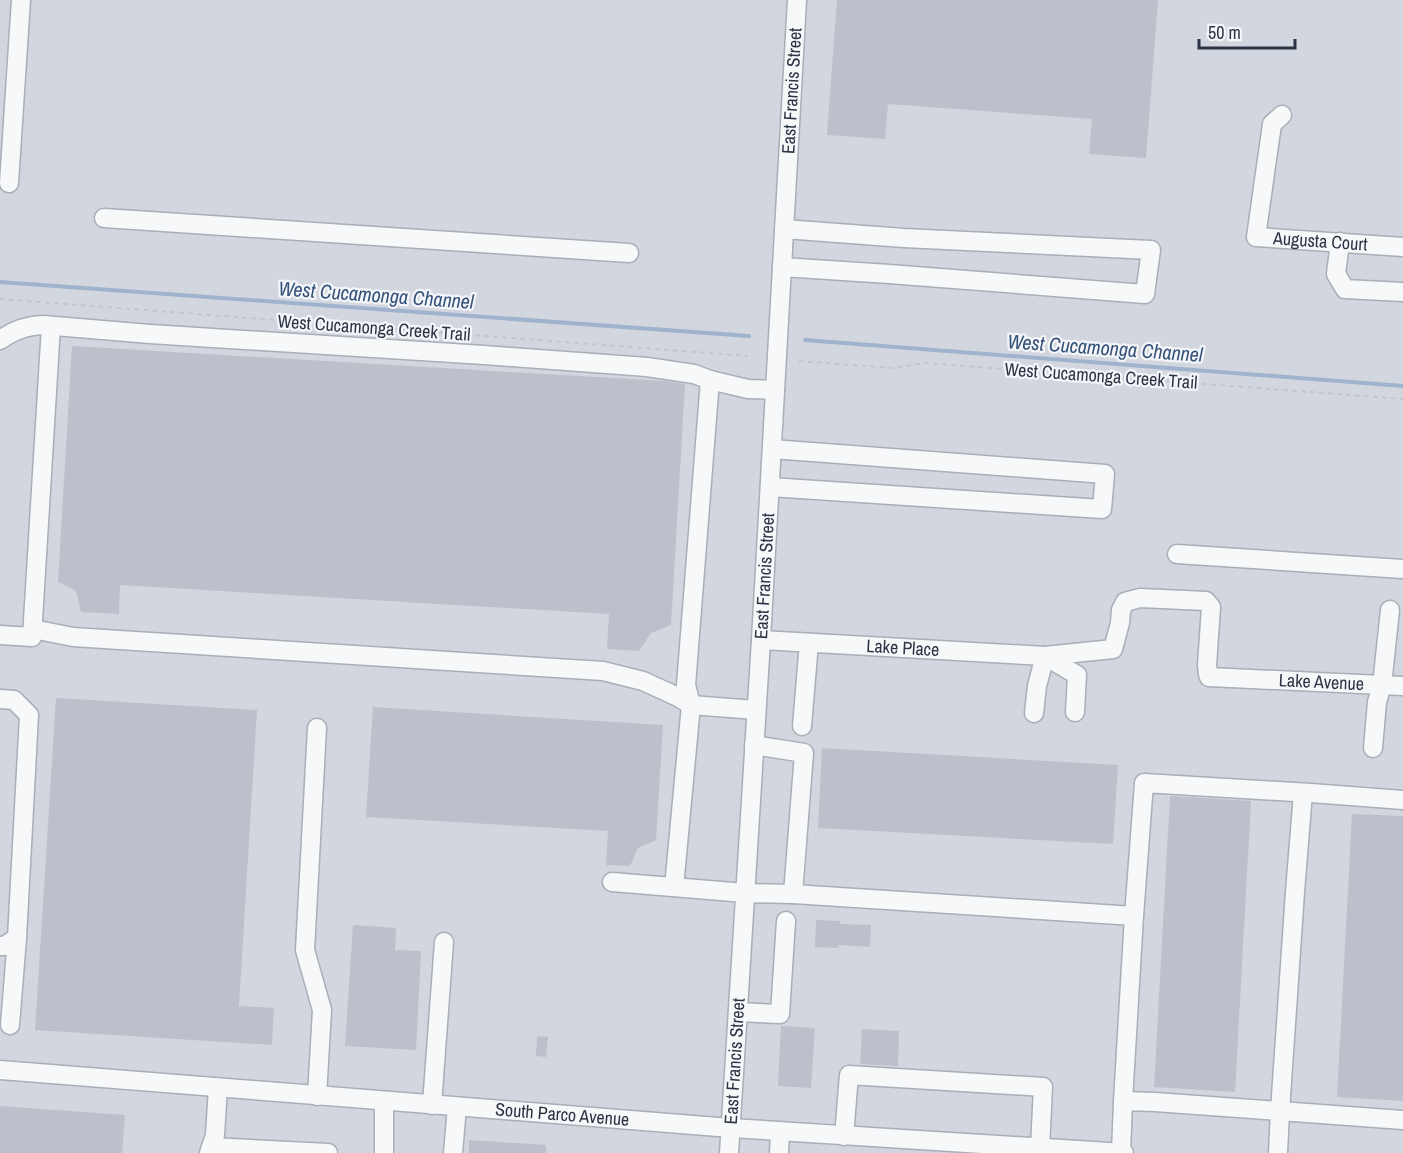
<svg xmlns="http://www.w3.org/2000/svg" width="1403" height="1153" font-family="'Archivo Narrow',sans-serif">
<rect width="100%" height="100%" fill="#e4e7ec"/>
<path fill="#d2d6de" d="M0,0H1403V1153H0Z"/>
<g fill="none" stroke-linecap="round" stroke-linejoin="round">
<path stroke="#9fb4cc" stroke-width="4" d="M0,282L749,336
M805,340L1403,386"/>
</g>
<path fill="#bbc0ca" d="M837,0H1158L1146,158L1089,154L1092,119L888,104L885,139L827,135Z
M72,346L664,381L685,384L671,625L651,633L639,651L607,649L609,614L120,585L119,614L81,612L76,591L58,582Z
M56,698L257,710L239,1006L274,1008L272,1045L35,1030Z
M373,707L663,725L656,840L638,848L630,866L606,865L608,831L366,817Z
M822,748L1118,765L1113,844L818,828Z
M1170,796L1251,801L1235,1092L1154,1087Z
M1352,814L1403,816V1101L1337,1097Z
M816,920L840,921V924L871,925L870,947L839,945L838,948L815,947Z
M353,925L396,928L395,950L421,951L416,1050L345,1046Z
M781,1026L815,1028L811,1088L778,1086Z
M862,1029L899,1031L898,1066L860,1064Z
M537,1036L548,1037L546,1057L536,1056Z
M0,1106L125,1115L122,1153H0Z
M469,1140L546,1145V1153H469Z"/>
<g fill="none" stroke-linecap="round" stroke-linejoin="round">
<defs>
<g id="minor">
<path id="s1" d="M1282,115L1272,124L1256,237L1403,247"/>
<path d="M9,183L21,0"/>
<path d="M104,218L629,253"/>
<path d="M1340,242L1336,274L1345,289L1403,292"/>
<path d="M782,267L889,274L1145,294L1151,250L904,238L784,229"/>
<path d="M0,340C14,330 26,326 43,325L150,334L484,355L647,367L694,374L710,380"/>
<path d="M770,487L1102,509L1105,474L772,449"/>
<path d="M1177,554L1403,569"/>
<path d="M33,629L73,637L603,671L643,681L678,697L691,705"/>
<path d="M0,635L32,637L51,326"/>
<path id="s2" d="M761,640L1045,656L1113,649L1120,623L1121,610L1125,602L1140,598L1206,601L1211,607L1207,665L1208,674L1209,677L1403,686"/>
<path d="M1045,656L1077,675L1075,712"/>
<path d="M0,699L14,700L29,715L17,938L4,946H0"/>
<path d="M691,705L686,685L710,380L748,389L775,390"/>
<path d="M1034,713L1037,686L1045,656"/>
<path d="M802,726L809,643"/>
<path d="M317,728L305,950L322,1010L317,1096"/>
<path d="M1373,748L1377,702L1382,685L1390,610"/>
<path d="M612,882L745,893L793,894L804,753L754,745"/>
<path d="M674,887L691,705L756,710"/>
<path d="M793,894L1134,916L1144,783L1311,793L1403,800"/>
<path d="M738,1012L780,1014L786,921"/>
<path d="M10,1025L17,938"/>
<path id="s3" d="M0,1070L731,1128L1124,1153"/>
<path d="M1123,1101L1134,916"/>
<path d="M432,1105L444,942"/>
<path d="M844,1136L849,1075L1043,1087L1040,1148"/>
<path d="M211,1147L215,1135L218,1088"/>
<path d="M209,1153L211,1147L328,1153"/>
<path d="M384,1153V1101"/>
<path d="M453,1153L457,1107"/>
<path id="s4" d="M729,1153L761,640L797,0"/>
<path d="M779,1153L780,1131"/>
<path d="M1121,1153L1123,1101L1155,1102L1280,1111L1295,892L1303,793"/>
<path d="M1278,1153L1280,1111L1403,1120"/>
</g>
</defs>
<use href="#minor" stroke="#a9aeb7" stroke-width="21"/>
<path stroke="#c2c5cb" stroke-width="2" stroke-dasharray="4.5 4.5" stroke-linecap="butt" d="M0,299L748,356
M799,361L893,368L925,363L1403,399"/>
<use href="#minor" stroke="#f7f8fa" stroke-width="18"/>
</g>
<g text-anchor="middle" stroke-width="4.5" stroke-linejoin="round" paint-order="stroke">
<g font-size="18" fill="#2b3445" stroke="#f4f6f9">
<text dy="6" stroke="none"><textPath href="#s4" startOffset="1064">East Francis Street</textPath></text>
<text dy="6" stroke="none"><textPath href="#s1" startOffset="192">Augusta Court</textPath></text>
<text transform="translate(374 328) rotate(4)" y="6">West Cucamonga Creek Trail</text>
<text transform="translate(1101 376) rotate(4)" y="6">West Cucamonga Creek Trail</text>
<text dy="6" stroke="none"><textPath href="#s4" startOffset="578">East Francis Street</textPath></text>
<text dy="6" stroke="none"><textPath href="#s2" startOffset="142">Lake Place</textPath></text>
<text dy="6" stroke="none"><textPath href="#s2" startOffset="674">Lake Avenue</textPath></text>
<text dy="6" stroke="none"><textPath href="#s4" startOffset="92">East Francis Street</textPath></text>
<text dy="6" stroke="none"><textPath href="#s3" startOffset="564">South Parco Avenue</textPath></text>
</g>
<g font-size="20" font-style="italic" fill="#34527a" stroke="#f4f6f9">
<text transform="translate(376 295) rotate(4)" y="7">West Cucamonga Channel</text>
<text transform="translate(1105 348) rotate(4)" y="7">West Cucamonga Channel</text>
</g>
</g>
<path d="M1199 39v9h96v-9" fill="none" stroke="#2b3445" stroke-width="3"/>
<text x="1208" y="39" font-size="18" fill="#2b3445" stroke="#f4f6f9" stroke-width="4.5" paint-order="stroke">50 m</text>
</svg>
